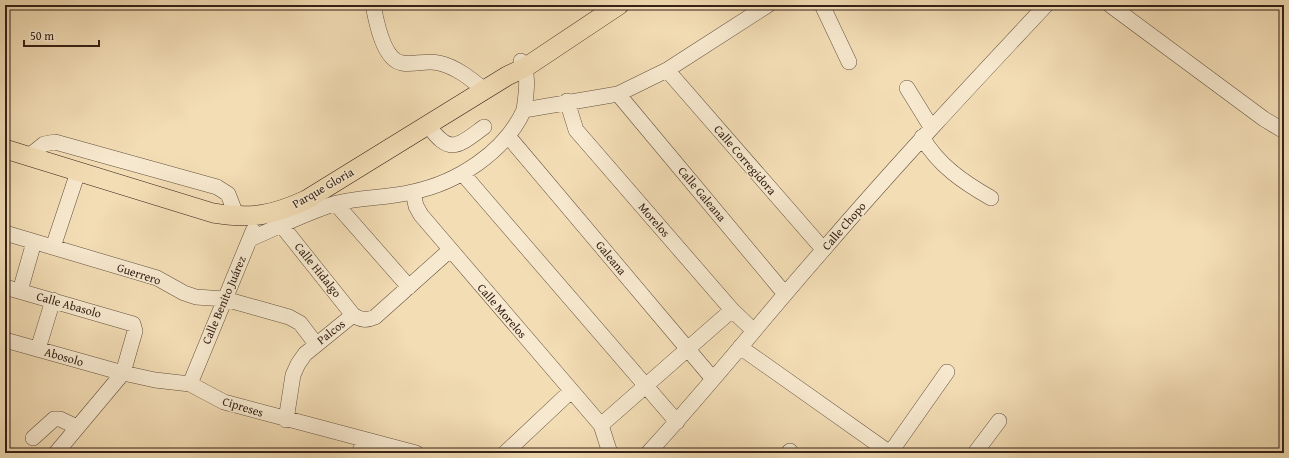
<svg xmlns="http://www.w3.org/2000/svg" width="1289" height="458" font-family="'Gentium Book Plus',serif">
<rect width="100%" height="100%" fill="#f3ddb5"/>
<filter id="stains"><feTurbulence type="fractalNoise" baseFrequency=".005" numOctaves="4"/><feColorMatrix values="0 0 0 0 .2 0 0 0 0 .09 0 0 0 0 .02 0 0 0 .5 -.17"/></filter>
<radialGradient id="worn" r=".72"><stop offset=".6" stop-color="#630" stop-opacity="0"/><stop offset="1" stop-color="#630" stop-opacity=".3"/></radialGradient>
<g fill="none" stroke-linecap="round" stroke-linejoin="round">
<defs>
<path id="minor" d="M373,5C376,20 383,60 402,63C414,65 427,60 439,63C456,67 470,78 483,89
M822,5L849,62
M1110,5L1264,119L1284,131
M521,61C530,75 526,94 524,110
M667,70L823,249
M907,88L931,127
M618,94L785,294
M567,101L576,130L732,310L754,331
M428,125C450,156 458,146 484,127
M508,136L713,379
M922,137C938,165 963,182 991,198
M29,156L44,144L55,142L217,187L228,194L237,217
M463,174L677,422
M413,192L416,206L421,215L601,425L610,453
M336,204L409,287
M282,226L353,315
M5,233L157,278L184,293L196,297L225,299L289,317L300,323L316,344
M250,239C278,227 307,212 337,203C362,197 388,198 412,192C457,183 505,152 524,110L618,94L667,70L768,5
M53,247L78,172
M5,287L133,324L135,331L123,373L56,453
M20,291L34,242
M5,340L123,373L155,380L190,384L224,402L416,453
M740,347L890,453
M38,349L53,300
M190,384L253,231
M286,420L293,375L298,364L305,354L353,315C361,320 366,321 375,317L450,250
M601,425L732,310
M33,438L54,419H60L77,427
M359,453L365,440
M505,453L571,391
M648,453C709,387 765,316 824,249C896,165 971,85 1046,5
M788,453L790,451
M890,453L947,372
M975,453L999,421"/>
<path id="major" d="M5,149L213,213C251,219 271,216 306,200L507,76L526,67L619,5"/>
</defs>
<use href="#minor" stroke="#64503e" stroke-width="16"/>
<use href="#major" stroke="#352117" stroke-width="20"/>
<use href="#minor" stroke="#f7e9cf" stroke-width="15"/>
<use href="#major" stroke="#f3ddb5" stroke-width="19"/>
</g>
<g text-anchor="middle" stroke-width="3" stroke-linejoin="round" paint-order="stroke">
<g font-size="12" fill="#352117" stroke="#f7e9cf">
<text transform="translate(745 160) rotate(49)" y="4">Calle Corregidora</text>
<text transform="translate(323 188) rotate(-30)" y="4">Parque Gloria</text>
<text transform="translate(702 194) rotate(50)" y="4">Calle Galeana</text>
<text transform="translate(654 220) rotate(49)" y="4">Morelos</text>
<text transform="translate(844 226) rotate(-49)" y="4">Calle Chopo</text>
<text transform="translate(611 258) rotate(50)" y="4">Galeana</text>
<text transform="translate(318 270) rotate(51)" y="4">Calle Hidalgo</text>
<text transform="translate(139 274) rotate(18)" y="4">Guerrero</text>
<text transform="translate(224 300) rotate(-67)" y="4">Calle Benito Juárez</text>
<text transform="translate(69 305) rotate(16)" y="4">Calle Abasolo</text>
<text transform="translate(502 311) rotate(49)" y="4">Calle Morelos</text>
<text transform="translate(331 332) rotate(-38)" y="4">Palcos</text>
<text transform="translate(64 357) rotate(16)" y="4">Abosolo</text>
<text transform="translate(243 407) rotate(17)" y="4">Cipreses</text>
</g>
</g>
<rect width="1289" height="458" fill="none" stroke="#f3ddb5" stroke-width="20"/>
<rect x="6" y="6" width="1277" height="446" fill="none" stroke="#352117" stroke-width="2"/>
<rect x="10" y="10" width="1269" height="438" fill="none" stroke="#352117"/>
<path d="M24 40v6h75v-6" fill="none" stroke="#352117" stroke-width="2"/>
<text x="30" y="40" font-size="12" fill="#352117" stroke="#f7e9cf" stroke-width="3" paint-order="stroke">50 m</text>
<rect width="100%" height="100%" filter="url(#stains)"/>
<rect width="100%" height="100%" fill="url(#worn)"/>
</svg>
